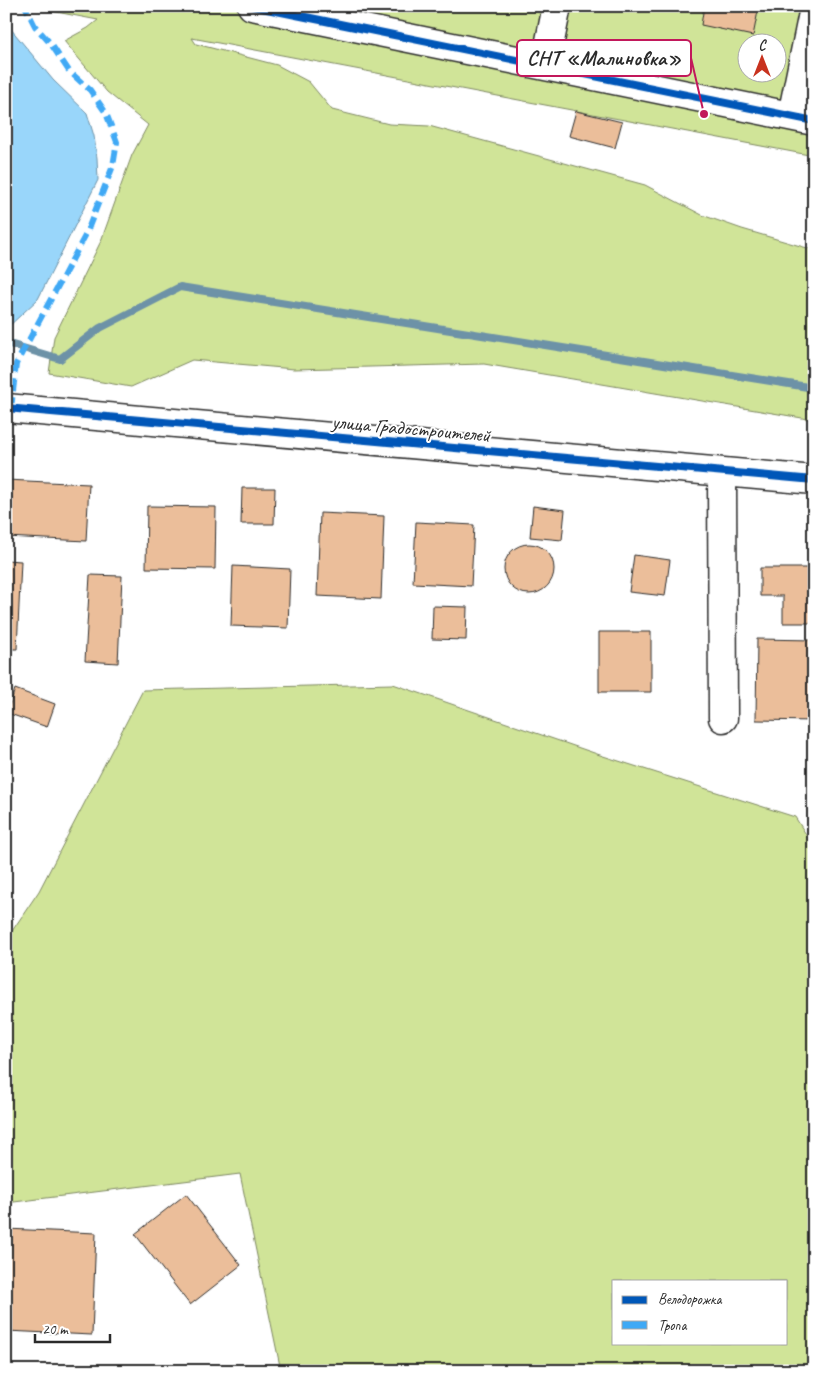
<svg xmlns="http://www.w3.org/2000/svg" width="820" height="1377" font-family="Caveat,sans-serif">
<rect width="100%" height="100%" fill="#fff"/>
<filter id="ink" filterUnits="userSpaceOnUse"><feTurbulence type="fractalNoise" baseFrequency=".02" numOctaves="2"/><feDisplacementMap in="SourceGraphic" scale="10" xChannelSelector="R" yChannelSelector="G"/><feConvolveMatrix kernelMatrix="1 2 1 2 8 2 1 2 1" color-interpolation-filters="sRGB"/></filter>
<g filter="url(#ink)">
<path fill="#d0e498" stroke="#7e8862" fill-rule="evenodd" d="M25,6H814V156L192,38L196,44L277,65L309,82L332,110L389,124L429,126L645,185L702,215L742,229L814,250V420L484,364L294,369L192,360L131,387L49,373L54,337L101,241L132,155L148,125L107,92L64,41L88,28L98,20ZM748,42H778V72H748Z
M393,684L600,755L795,817L814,847V1371H281L240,1174L6,1203V940L39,891L143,690ZM614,1281H786V1343H614Z"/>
<path fill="#99d6fa" stroke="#6d92a7" d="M6,23L53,80L87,113L94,136L97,158L98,180L38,299L6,329Z"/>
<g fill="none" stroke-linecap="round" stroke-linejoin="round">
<path stroke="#6d92a7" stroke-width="8" d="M6,343L60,359L100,328L180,287L814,388"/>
</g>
<path fill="#ebbe9a" stroke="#2b2b2b" d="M704,6H759L753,36L701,25Z
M576,111L622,122L615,148L569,136Z
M6,480L89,484L86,541L6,537Z
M242,488H275L274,524H241Z
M147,506L216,507L215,569L146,568Z
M533,506L565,510L562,540L530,537Z
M320,513L384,516L381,599L317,596Z
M416,522L474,525L471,586L413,583Z
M504 569a25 25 0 1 1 50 0a25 25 0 1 1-50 0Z
M634,555L670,560L665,596L629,592Z
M6,560L21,561L17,649H6Z
M233,566L290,569L288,628L231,626Z
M760,568H814V623H783V596H760Z
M90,575L122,576L118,663L85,661Z
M433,606L467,607L466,640L432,639Z
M599,632H651V692H599Z
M757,639L814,640V721L756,720Z
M15,689L55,704L47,727L7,713Z
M186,1194L241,1265L190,1305L135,1234Z
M6,1229L96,1233L92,1335L6,1331Z"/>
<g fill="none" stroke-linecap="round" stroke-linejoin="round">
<defs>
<path id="minor" d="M252,6L814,121
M545,66L557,6
M792,116L814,8
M6,408L814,480
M722,472L723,718"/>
</defs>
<use href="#minor" stroke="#2b2b2b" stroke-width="31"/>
<use href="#minor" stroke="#fff" stroke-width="28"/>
<path stroke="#3fa9f5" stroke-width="6" stroke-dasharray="12 6" stroke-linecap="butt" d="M11,409L16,364L86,234L113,166L117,142L106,113L90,90L69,71L51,44L35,26L25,6"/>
<defs>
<path id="cycleway" d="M252,6L814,121
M6,408L814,480"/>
</defs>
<use href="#cycleway" stroke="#fff" stroke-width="11"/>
<use href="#cycleway" stroke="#0057b8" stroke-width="8"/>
</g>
</g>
<g text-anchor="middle" stroke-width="4" stroke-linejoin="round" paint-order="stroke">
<g font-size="20" fill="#2b2b2b" stroke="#fff">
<text transform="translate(411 428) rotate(5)" y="7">улица Градостроителей</text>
</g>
</g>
<path fill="none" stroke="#c2185b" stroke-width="2" d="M704 114L691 58"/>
<circle fill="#c2185b" stroke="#fff" stroke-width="2" cx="704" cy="114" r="5"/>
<rect fill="#fff" stroke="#c2185b" stroke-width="2" x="517" y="40" width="174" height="36" rx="5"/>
<g font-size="21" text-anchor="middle" font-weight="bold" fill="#2b2b2b">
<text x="604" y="65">СНТ «Малиновка»</text>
</g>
<rect width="820" height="1377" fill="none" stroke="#fff" stroke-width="25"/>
<rect x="12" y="12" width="795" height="1352" fill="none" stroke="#2b2b2b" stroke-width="2" filter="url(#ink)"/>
<rect x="612" y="1280" width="175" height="65" fill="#ffffff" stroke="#aaaaaa"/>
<rect x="622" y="1296" width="25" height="8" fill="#0057b8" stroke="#aaaaaa"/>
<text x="658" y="1304" font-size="15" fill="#2b2b2b">Велодорожка</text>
<rect x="622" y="1321" width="25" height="8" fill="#3fa9f5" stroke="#aaaaaa"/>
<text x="658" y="1330" font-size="15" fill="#2b2b2b">Тропа</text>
<g transform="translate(762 58)"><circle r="24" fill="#ffffff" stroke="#aaaaaa"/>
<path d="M0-4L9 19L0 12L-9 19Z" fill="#c8321e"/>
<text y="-8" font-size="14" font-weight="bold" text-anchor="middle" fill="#2b2b2b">С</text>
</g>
<path d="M35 1334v8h75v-8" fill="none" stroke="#2b2b2b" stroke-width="2.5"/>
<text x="42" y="1334" font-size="15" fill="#2b2b2b" stroke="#ffffff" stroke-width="4" paint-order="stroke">20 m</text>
</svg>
